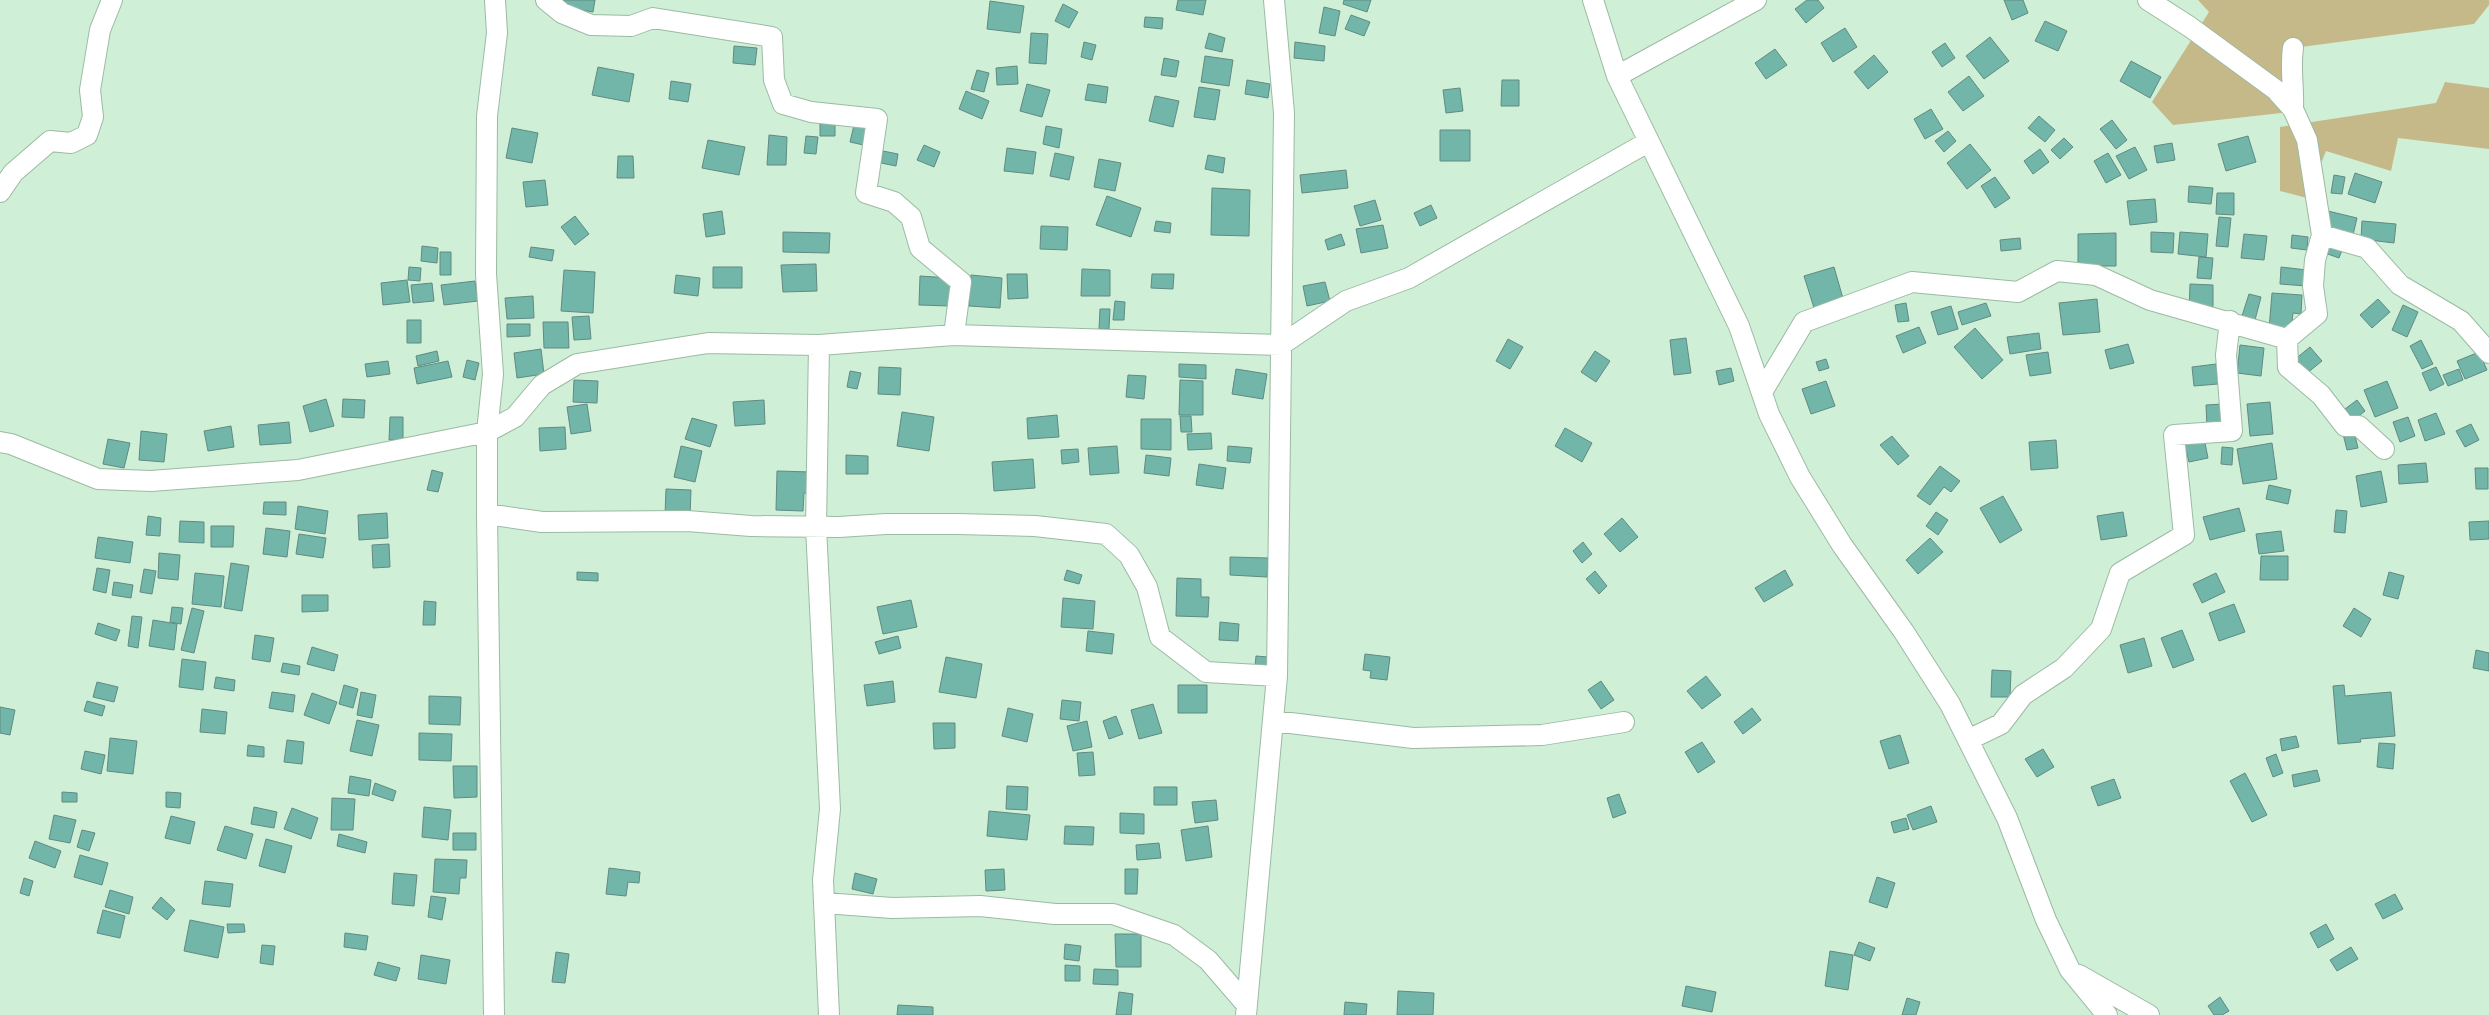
<svg xmlns="http://www.w3.org/2000/svg" width="2489" height="1015" font-family="Roboto,sans-serif">
<rect width="100%" height="100%" fill="#cfefd7"/>
<path fill="#c5b989" d="M2198,0H2489V5L2474,24L2286,49L2291,112L2173,125L2152,102L2209,12Z
M2445,82L2489,88V149L2398,138L2391,171L2326,151L2307,198L2280,191V127L2436,103Z"/>
<path fill="#71b6a9" stroke="#618a82" d="M561,0H595L593,12L560,6Z
M1178,0H1206L1203,15L1176,10Z
M1344,0H1371L1367,12L1343,4Z
M1807,0H1818L1824,8L1806,23L1795,9Z
M2004,0H2023L2028,13L2012,20Z
M990,1L1024,6L1020,33L987,29Z
M1063,4L1078,12L1069,28L1055,21Z
M1324,7L1340,11L1335,36L1319,33Z
M1351,15L1370,22L1364,36L1345,29Z
M1145,17L1163,18L1162,29L1144,27Z
M2045,21L2067,31L2058,51L2035,41Z
M1845,28L1857,47L1833,62L1821,43Z
M1031,33L1048,34L1046,64L1029,63Z
M1209,33L1225,38L1222,52L1205,48Z
M1990,37L2009,61L1984,79L1966,56Z
M1084,42L1096,45L1092,60L1081,57Z
M1295,42L1325,46L1324,61L1294,58Z
M1945,43L1955,58L1942,67L1932,52Z
M734,46L757,48L755,65L733,63Z
M1775,49L1787,65L1766,79L1755,63Z
M1874,55L1888,72L1868,89L1854,72Z
M1205,56L1233,60L1229,86L1201,82Z
M1164,58L1179,61L1176,77L1161,75Z
M2131,61L2161,77L2150,98L2120,81Z
M1017,66L1018,84L997,85L996,68Z
M598,67L634,74L629,102L592,95Z
M977,70L989,73L984,92L971,89Z
M1969,76L1984,96L1963,111L1948,92Z
M1247,80L1270,84L1268,98L1245,94Z
M1502,80H1519V106H1501Z
M671,81L691,84L688,102L669,99Z
M1027,84L1050,90L1042,117L1020,111Z
M1088,84L1108,87L1106,103L1085,100Z
M1199,87L1220,90L1215,120L1194,117Z
M1460,88L1463,111L1446,113L1443,90Z
M966,91L989,101L982,119L959,109Z
M1155,96L1179,101L1173,127L1149,121Z
M1931,109L1943,129L1925,139L1914,119Z
M2039,116L2055,130L2045,142L2028,128Z
M2112,120L2127,140L2116,149L2100,129Z
M820,121H835V136H820Z
M854,125L872,129L868,146L850,142Z
M1046,126L1062,129L1059,148L1043,144Z
M512,128L538,133L532,163L506,158Z
M1440,130H1470V161H1440Z
M1948,131L1956,141L1944,152L1935,141Z
M769,135L787,137L786,165H767Z
M806,136L818,137L816,154L804,153Z
M2248,136L2256,162L2226,171L2218,144Z
M2064,138L2073,147L2060,159L2051,150Z
M708,140L745,147L739,175L702,168Z
M2172,143L2175,160L2157,163L2154,146Z
M1970,144L1991,170L1967,189L1947,163Z
M924,145L940,152L934,167L917,160Z
M2135,147L2147,170L2129,179L2116,156Z
M1007,148L1036,152L1033,174L1004,171Z
M2040,149L2049,162L2033,174L2024,161Z
M883,151L898,154L896,166L881,163Z
M1055,153L1074,157L1069,180L1050,176Z
M2108,153L2121,175L2106,183L2094,161Z
M1208,155L1225,158L1223,173L1205,169Z
M618,156H633L634,178H617Z
M1099,159L1121,163L1115,191L1094,187Z
M1346,170L1348,188L1302,193L1300,175Z
M2355,173L2382,182L2375,203L2348,194Z
M2334,175L2345,177L2342,194L2331,193Z
M1995,177L2010,198L1995,208L1981,186Z
M545,180L548,205L526,207L523,182Z
M2189,186L2213,188L2211,204L2188,202Z
M1212,188L1250,190L1249,236L1211,235Z
M2217,193H2234V215L2216,214Z
M1107,196L1141,208L1131,237L1096,225Z
M2155,199L2157,222L2130,225L2127,201Z
M1375,200L1381,220L1360,226L1354,206Z
M1431,205L1437,218L1420,226L1414,213Z
M722,211L725,234L706,237L703,214Z
M2328,211L2357,218L2352,239L2323,232Z
M575,216L589,234L575,245L561,227Z
M2219,217L2231,218L2228,247L2216,246Z
M1156,221L1171,223L1170,233L1154,231Z
M2362,221L2396,224L2394,243L2361,239Z
M1383,225L1388,248L1361,253L1356,229Z
M1041,226L1068,227L1067,250L1040,249Z
M783,232L830,233L829,253L783,252Z
M2151,232L2174,233L2173,253L2151,252Z
M2180,232L2208,234L2206,257L2178,254Z
M2116,233V266H2078V234Z
M1341,234L1345,245L1328,250L1325,240Z
M2244,234L2267,236L2264,260L2241,258Z
M2292,235L2308,237L2307,250L2291,248Z
M2020,238L2021,249L2001,251L2000,240Z
M2326,239L2344,245L2339,258L2322,252Z
M422,246L438,248L437,263L421,261Z
M531,247L554,250L552,261L529,257Z
M440,252H451V275H440Z
M2199,257L2213,258L2211,279L2197,278Z
M816,264L817,291L783,292L781,265Z
M409,267L421,268L420,281L408,280Z
M713,267H742V288H713Z
M1834,267L1844,302L1815,311L1804,276Z
M2281,267L2307,270L2306,286L2280,284Z
M1082,269L1110,270V296H1081Z
M564,270L595,272L593,313L561,311Z
M1007,274H1027L1028,298L1008,299Z
M1152,274H1174L1173,289L1151,288Z
M676,275L700,278L698,296L674,293Z
M971,275L1002,278L1000,308L969,306Z
M920,276L950,278L949,306L919,305Z
M407,280L410,302L383,305L381,283Z
M475,281L478,301L444,305L441,285Z
M1325,282L1330,301L1307,306L1303,286Z
M432,283L434,301L413,303L411,285Z
M2190,284L2213,285V312H2189Z
M2272,293L2302,295L2301,314L2293,313L2291,331L2269,329Z
M2249,294L2261,297L2255,320L2242,316Z
M533,296L534,318L507,319L505,298Z
M2097,299L2100,332L2063,335L2059,303Z
M2378,299L2390,312L2372,328L2360,315Z
M1115,301L1125,302L1124,320H1113Z
M1906,303L1909,321L1898,322L1895,305Z
M1986,303L1991,316L1962,325L1958,312Z
M2403,305L2418,312L2407,337L2392,330Z
M1951,306L1958,329L1938,335L1931,312Z
M1100,309H1110L1109,329H1099Z
M589,316L591,339L574,340L572,317Z
M407,320H421V343H407Z
M543,322H568L569,348H544Z
M507,324H530V336L507,337Z
M1919,327L1926,343L1903,353L1896,336Z
M1975,328L2003,360L1982,379L1954,347Z
M2039,333L2041,349L2010,354L2007,337Z
M1686,338L1691,373L1674,375L1670,340Z
M1508,339L1523,347L1510,369L1496,361Z
M2421,340L2433,364L2422,369L2410,346Z
M2128,344L2134,363L2110,369L2105,350Z
M2240,345L2264,348L2261,376L2237,373Z
M2310,347L2322,361L2306,374L2294,360Z
M541,349L544,374L517,378L514,353Z
M437,351L439,361L418,366L416,356Z
M1595,351L1610,361L1596,382L1581,372Z
M2048,352L2051,373L2030,376L2026,355Z
M2479,352L2487,370L2465,379L2457,361Z
M1826,359L1829,368L1819,371L1816,362Z
M467,360L479,363L475,380L463,377Z
M388,361L390,374L367,377L365,364Z
M448,361L452,377L417,384L414,368Z
M1179,364L1206,365V379L1179,377Z
M2216,364L2218,384L2194,386L2192,367Z
M879,367L901,368L900,395L878,394Z
M2436,367L2444,384L2430,391L2422,373Z
M1731,368L1734,381L1719,385L1716,371Z
M1236,369L1267,374L1263,399L1232,394Z
M2459,369L2463,380L2448,386L2443,375Z
M850,371L861,373L857,389L847,387Z
M1128,375L1146,376L1144,399L1126,397Z
M574,380L598,381L597,403L573,402Z
M1180,380L1203,381V415H1179Z
M1826,381L1835,406L1811,414L1802,389Z
M2387,381L2398,408L2375,417L2364,390Z
M326,399L334,426L310,432L303,406Z
M343,399L365,400L364,418L342,417Z
M764,400L765,424L735,426L733,402Z
M2357,400L2365,411L2350,423L2341,412Z
M2270,402L2273,434L2250,436L2247,404Z
M587,404L591,431L571,434L567,407Z
M2223,404L2225,427L2207,428L2206,405Z
M902,412L934,417L929,451L897,446Z
M2436,413L2445,434L2425,441L2418,420Z
M1057,415L1059,437L1028,439L1027,418Z
M1180,416H1191L1192,432H1181Z
M390,417H403V440H389Z
M2408,417L2415,436L2400,442L2393,422Z
M692,418L717,425L710,447L685,439Z
M1141,419H1171V450L1141,449Z
M289,422L291,443L260,445L258,425Z
M2471,424L2479,440L2465,447L2456,431Z
M231,426L234,447L208,451L204,431Z
M565,427L566,449L540,451L539,428Z
M2353,427L2358,448L2347,450L2342,430Z
M1565,428L1592,443L1582,462L1555,446Z
M141,431L167,434L164,462L139,460Z
M1211,433L1212,449L1188,450L1187,434Z
M1892,436L1909,456L1898,465L1880,445Z
M2204,438L2208,458L2189,462L2184,442Z
M108,439L130,443L124,468L103,464Z
M2056,440L2058,468L2031,470L2029,442Z
M2272,443L2277,479L2243,484L2237,449Z
M681,446L702,451L695,482L674,477Z
M1117,446L1119,473L1090,475L1088,448Z
M1228,446L1252,448L1250,463L1227,461Z
M2222,447L2233,448L2232,465L2221,464Z
M1078,449L1079,462L1062,464L1061,450Z
M846,455L868,456V474H846Z
M1146,455L1171,458L1169,476L1144,473Z
M1033,459L1035,488L994,491L992,462Z
M2426,463L2428,482L2399,484L2398,465Z
M1199,464L1226,468L1223,489L1196,485Z
M1940,466L1960,481L1951,492L1944,487L1930,505L1917,496Z
M2475,468H2488V489H2476Z
M432,470L443,473L438,492L427,490Z
M777,471L811,472L810,493H804L803,511L776,510Z
M2381,471L2387,502L2361,507L2356,476Z
M2269,485L2291,490L2288,504L2266,499Z
M666,489L691,490L690,516L665,515Z
M2003,496L2022,530L2000,543L1980,508Z
M264,502H286V515L263,514Z
M298,506L328,511L325,534L295,529Z
M2239,508L2245,531L2210,540L2203,517Z
M2336,510L2347,511L2345,533L2334,532Z
M1936,512L1948,520L1938,535L1926,526Z
M2123,512L2127,536L2101,540L2097,516Z
M387,513L388,538L359,540L358,515Z
M148,516L161,518L160,536L146,535Z
M1622,518L1638,537L1620,552L1604,534Z
M180,521L204,522V543L179,542Z
M2489,521V539L2470,540L2469,522Z
M211,526H234L233,547H211Z
M266,528L290,531L287,557L263,554Z
M2281,531L2284,551L2259,554L2256,534Z
M299,534L326,538L323,558L296,554Z
M98,537L133,542L130,563L95,558Z
M1930,538L1943,552L1918,574L1906,560Z
M1583,542L1592,554L1582,563L1573,551Z
M389,544L390,567L373,568L372,545Z
M159,553L180,555L178,580L158,578Z
M2261,556H2288V580H2260Z
M1230,557L1268,558L1267,577L1230,575Z
M231,563L249,566L242,611L224,608Z
M97,568L110,570L106,593L93,590Z
M144,569L156,571L152,594L140,592Z
M1067,570L1082,575L1079,584L1064,580Z
M1785,570L1793,585L1764,602L1755,588Z
M1595,571L1607,586L1599,594L1586,579Z
M577,572L598,573V581L577,580Z
M2389,572L2404,576L2398,599L2383,595Z
M195,573L224,576L221,607L192,604Z
M2216,573L2225,592L2202,603L2193,584Z
M1177,578L1201,579V597H1209L1208,617L1176,616Z
M114,582L133,585L131,598L112,595Z
M302,595H328V611L302,612Z
M1063,598L1095,601L1093,629L1061,627Z
M911,600L917,627L883,634L877,607Z
M424,601L436,602L435,625H423Z
M2234,604L2245,632L2219,641L2209,613Z
M172,607L183,608L181,624L170,622Z
M192,608L204,611L194,653L181,650Z
M2354,608L2371,619L2361,637L2343,626Z
M132,616L142,617L138,648L128,646Z
M153,620L177,624L174,650L149,646Z
M1220,622L1239,624L1238,641L1219,640Z
M98,623L120,630L116,641L95,634Z
M2182,630L2194,660L2173,668L2161,638Z
M1088,631L1114,634L1112,654L1086,651Z
M255,635L274,638L270,662L252,659Z
M898,636L901,648L879,654L875,642Z
M2144,638L2152,666L2128,673L2120,645Z
M312,647L338,655L334,671L307,664Z
M2476,650L2489,653V671L2473,668Z
M1365,654L1390,657L1387,680L1370,678L1371,671L1363,670Z
M1256,656L1268,657L1267,668L1255,667Z
M946,657L982,664L976,698L939,692Z
M182,659L206,662L203,690L179,687Z
M283,663L300,666L299,675L281,672Z
M1992,670L2011,671L2010,697H1991Z
M1706,676L1721,695L1702,709L1687,691Z
M216,677L235,680L234,691L214,688Z
M893,681L895,702L867,706L864,685Z
M1601,681L1614,700L1601,709L1588,690Z
M97,682L118,687L114,702L93,697Z
M344,685L358,689L353,708L339,704Z
M1178,685H1207V713H1178Z
M2344,685L2345,696L2391,692L2395,736L2360,739L2361,742L2338,744L2333,686Z
M272,692L295,695L293,712L269,708Z
M361,692L376,695L372,718L357,715Z
M312,693L337,702L329,724L304,715Z
M429,696L461,697L460,725L429,724Z
M1062,700L1081,702L1079,721L1060,719Z
M87,701L105,706L102,716L84,711Z
M1153,704L1162,733L1139,739L1131,710Z
M0,707L15,710L10,735L0,733Z
M1008,708L1033,714L1027,742L1002,736Z
M1752,708L1761,720L1743,734L1734,722Z
M202,709L227,712L225,734L200,732Z
M1116,716L1123,734L1109,739L1103,721Z
M357,720L379,725L372,756L350,751Z
M1087,721L1092,747L1073,751L1067,726Z
M933,723H955V748L934,749Z
M419,733L452,734L451,761L419,760Z
M1900,735L1909,763L1889,769L1880,741Z
M2296,736L2299,747L2282,751L2280,739Z
M110,738L137,741L133,774L107,771Z
M287,740L304,742L302,764L284,762Z
M1702,742L1715,762L1698,773L1685,752Z
M2379,743L2395,744L2393,769L2377,767Z
M248,745L264,747V757L247,756Z
M2043,749L2054,767L2037,777L2025,759Z
M85,751L105,755L101,774L81,769Z
M1093,752L1095,775L1079,776L1077,753Z
M2276,754L2283,773L2273,777L2266,758Z
M453,766H477V797L454,798Z
M2317,770L2320,781L2294,787L2292,775Z
M2245,773L2267,815L2252,822L2230,781Z
M350,776L371,780L369,796L348,793Z
M2114,779L2121,798L2098,806L2091,787Z
M375,783L396,791L393,801L372,794Z
M1007,786L1028,787L1027,810L1006,809Z
M1154,787H1177V805H1154Z
M62,792L77,793V802H62Z
M166,792L181,793L180,808L166,807Z
M1619,794L1626,813L1613,818L1607,798Z
M332,798L355,799L353,830H331Z
M1216,800L1218,820L1195,823L1192,802Z
M1931,806L1937,822L1913,830L1907,815Z
M254,807L277,812L274,828L251,824Z
M424,807L451,810L448,840L422,837Z
M292,808L318,818L311,839L284,829Z
M989,811L1030,815L1027,840L987,836Z
M1120,813L1144,814V834L1120,833Z
M54,815L76,820L70,843L49,839Z
M171,816L195,822L190,844L165,838Z
M1906,818L1909,829L1894,833L1891,822Z
M225,826L253,834L246,859L217,850Z
M1065,826L1094,827L1093,845L1064,844Z
M1208,826L1212,857L1186,861L1181,830Z
M82,830L95,833L89,851L77,847Z
M453,833H476V850H453Z
M339,834L367,842L365,853L337,846Z
M266,839L292,846L285,873L259,866Z
M35,841L61,851L55,868L29,858Z
M1159,843L1161,858L1137,860L1136,845Z
M80,855L108,863L102,885L74,877Z
M435,859L467,860L466,878H460L459,894L433,892Z
M609,868L640,872L639,883L628,882L626,896L606,894Z
M1004,869L1005,890L986,891L985,870Z
M1125,869H1138L1137,894H1125Z
M394,873L417,875L414,906L392,904Z
M855,873L877,879L873,894L852,889Z
M1877,877L1895,883L1887,908L1869,902Z
M24,878L33,881L29,896L20,893Z
M205,881L233,884L230,907L202,904Z
M110,890L133,897L129,914L105,907Z
M2395,894L2403,909L2383,919L2375,904Z
M431,896L446,898L442,920L428,917Z
M161,897L175,910L167,920L152,908Z
M103,910L125,916L120,938L97,933Z
M190,920L224,927L218,958L184,951Z
M227,924H244L245,932L228,933Z
M2326,924L2334,939L2318,948L2310,933Z
M345,933L368,936L366,950L344,947Z
M1115,934H1141V967H1116Z
M1859,942L1875,948L1870,961L1854,955Z
M1065,944L1081,946L1079,961L1064,959Z
M262,945L275,946L273,965L260,963Z
M2351,947L2358,959L2337,971L2330,960Z
M1830,951L1853,955L1848,990L1825,986Z
M556,952L569,954L565,983L552,982Z
M421,955L450,960L446,984L418,979Z
M378,962L400,968L396,981L374,975Z
M1065,965L1080,966V981H1065Z
M1094,969L1118,970V985L1093,984Z
M1686,986L1716,992L1712,1012L1682,1006Z
M1398,991L1434,993L1433,1015H1397Z
M1119,992L1133,994L1131,1015H1116Z
M2220,997L2229,1011L2222,1015H2214L2208,1006Z
M1907,998L1920,1002L1916,1015H1902Z
M1345,1002L1367,1004L1366,1015H1344Z
M898,1005L933,1007V1015H897Z"/>
<g fill="none" stroke-linecap="round" stroke-linejoin="round">
<defs>
<path id="minor" d="M546,0L562,13L591,25L631,26L653,18L772,37L774,80L783,104L811,112L877,119L866,193L894,202L911,217L920,248L961,282L954,335
M1593,0L1617,76L1739,326L1769,414L1800,477L1842,545L1904,632L1950,704L2007,818L2046,920L2070,970L2107,1015
M2148,0L2190,27L2276,90L2293,109L2307,140L2322,235L2315,260L2313,286L2317,314L2287,339
M1617,76L1756,0
M2293,109C2294,88 2290,69 2293,48
M0,192L13,173L50,141L71,143L87,135L93,117L90,90L100,30L112,0
M2322,235L2367,248L2400,285L2461,321L2489,353
M819,345L816,527L830,809L823,880L829,1015
M1762,392L1804,322L1912,282L2018,292L2057,271L2096,275L2150,300L2287,339L2288,367L2321,395L2345,426H2359L2384,449
M0,442L11,444L98,479L151,481L298,470L487,432L515,417L542,385L577,364L708,343L819,345L954,335L1281,345L1346,301L1409,278L1648,142
M487,514L542,522L687,521L751,526L839,527L886,524H958L1035,526L1106,534L1129,555L1147,587L1160,637L1206,672L1277,676
M1274,721L1413,738L1542,735L1624,722
M1968,740L2001,724L2023,695L2064,668L2101,629L2120,573L2184,535L2174,435L2232,431L2226,355L2230,321
M824,903L892,908L980,906L1055,914H1113L1174,935L1208,960L1246,1004
M2079,975L2149,1015
M494,1015L487,514V432L493,374L486,274L487,116L497,33L495,0
M1246,1015L1277,676L1284,113L1274,0"/>
</defs>
<use href="#minor" stroke="#9cbaa3" stroke-width="22"/>
<use href="#minor" stroke="#fff" stroke-width="20"/>
</g>
</svg>
